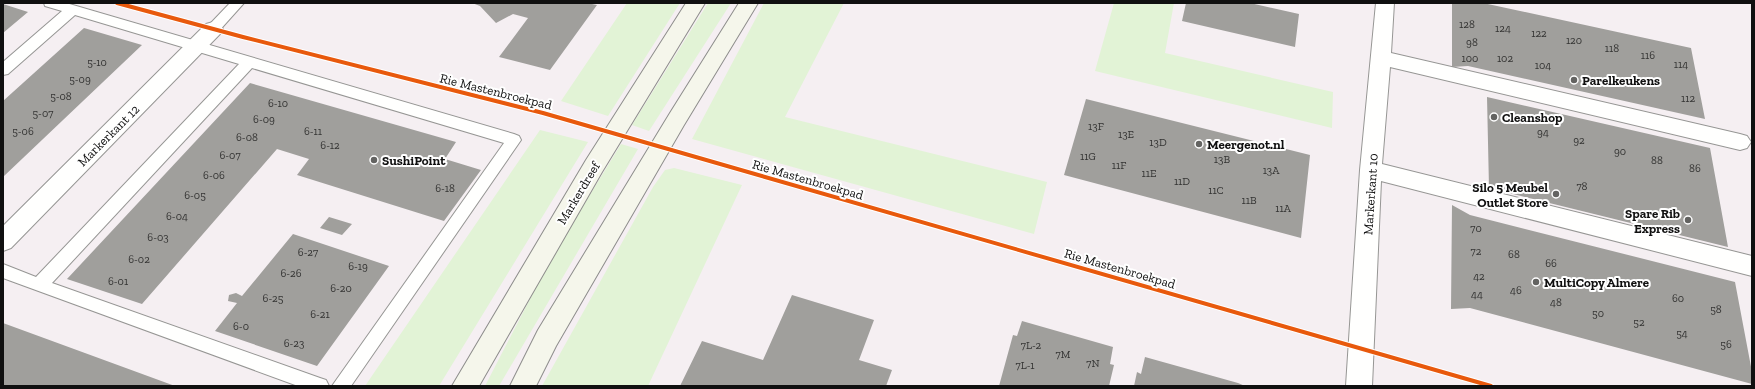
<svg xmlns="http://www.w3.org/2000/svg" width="1755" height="389" font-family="'Zilla Slab',serif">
<rect width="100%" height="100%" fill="#fcfcf7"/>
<path fill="#f5eff2" d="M3,3H1752V386H3Z"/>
<path fill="#e2f3d6" d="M627,3H680L608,116L561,101Z
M708,3H731L649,131L632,125Z
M764,3H844L785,117L1047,182L1034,234L692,139Z
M1114,3H1174L1165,53L1333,92L1332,128L1095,71Z
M540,130L588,142L439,386H365Z
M621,144L638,149L499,386H485L550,260Z
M674,168L742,185L648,386H542L653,187L665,170Z"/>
<path fill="#a09f9c" d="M472,3H587L597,5L550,70L499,57L528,18L513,14L496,23L480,6Z
M1186,3H1250L1299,14L1295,47L1182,21Z
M1452,3H1483L1691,48L1705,119L1468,66L1452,67Z
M3,4L28,12L3,33Z
M84,28L142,45L3,177V101Z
M250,83L456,142L445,159L481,170L444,221L297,175L309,159L277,149L142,304L67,279Z
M1487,97L1710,148L1728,247L1489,188Z
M1086,99L1310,155L1301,238L1064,175Z
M1452,205L1470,215L1735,282L1752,372V384L1470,308L1451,309Z
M329,217L352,224L342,235L320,228Z
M293,234L389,266L317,366L215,331L237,303L228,301L229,295L236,293L242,296Z
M792,295L874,320L859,360L892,370L886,386H680L702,341L763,360Z
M1022,321L1113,347L1110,364L1114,365L1109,386H999L1013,335L1017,336Z
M3,323L175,386H3Z
M1145,357L1238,383L1245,386H1134L1137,372L1141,374Z"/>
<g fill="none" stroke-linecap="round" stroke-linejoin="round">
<defs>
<path id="lane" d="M44,3H66L514,134L519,136L521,140L351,386H332L504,143L252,68L52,283L320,378L326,380L329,386H298L3,278V264L36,277L239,64L75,15L8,74L3,75V62L62,11L45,6Z
M230,3H244L218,32H208L206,29L208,26Z"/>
<path id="street" d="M1376,3H1394L1391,53L1740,134L1747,136L1751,142L1747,148L1740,150L1390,67L1382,164L1752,256V276L1381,181L1372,386H1346L1360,170Z
M213,22L220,24L223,29L220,34L11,248L3,251V226L206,24Z"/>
<path id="secondary" d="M686,3H705L602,172L479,386H452L586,160Z
M739,3H758L684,125L556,346L536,386H510L538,330L670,113Z"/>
</defs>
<use href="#lane" stroke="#969694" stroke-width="2"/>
<use href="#street" stroke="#969694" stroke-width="2"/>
<use href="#secondary" stroke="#8d8d8b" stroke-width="2"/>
<use href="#lane" fill="#fffffe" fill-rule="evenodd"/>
<use href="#street" fill="#fffffe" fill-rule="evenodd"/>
<use href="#secondary" fill="#f5f6eb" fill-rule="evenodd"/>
<defs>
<path id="cycleway" d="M117,3L243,37L543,113L1491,386"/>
</defs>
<use href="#cycleway" stroke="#fff" stroke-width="6"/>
<use href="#cycleway" stroke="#e8590c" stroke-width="4"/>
</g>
<g fill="#636361" stroke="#fff" stroke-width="1.5">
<circle cx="1574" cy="80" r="4"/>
<circle cx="1494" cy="117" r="4"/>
<circle cx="1199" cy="144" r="4"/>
<circle cx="374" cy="160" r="4"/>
<circle cx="1556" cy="194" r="4"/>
<circle cx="1688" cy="220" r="4"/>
<circle cx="1536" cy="282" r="4"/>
</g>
<g text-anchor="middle" stroke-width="4" stroke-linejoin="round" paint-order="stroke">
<g font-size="11" fill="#343433">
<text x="1467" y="28">128</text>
<text x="1503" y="32">124</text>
<text x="1539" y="37">122</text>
<text x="1574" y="44">120</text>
<text x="1472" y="46">98</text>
<text x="1612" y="52">118</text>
<text x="1648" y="59">116</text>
<text x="1470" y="62">100</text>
<text x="1505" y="62">102</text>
<text x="97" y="66">5-10</text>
<text x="1681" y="68">114</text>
<text x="1543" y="69">104</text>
<text x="80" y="83">5-09</text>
<text x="61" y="100">5-08</text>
<text x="1688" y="102">112</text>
<text x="278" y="107">6-10</text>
<text x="43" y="117">5-07</text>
<text x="264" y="123">6-09</text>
<text x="1096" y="130">13F</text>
<text x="23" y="135">5-06</text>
<text x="313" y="135">6-11</text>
<text x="1543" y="136">94</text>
<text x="1126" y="138">13E</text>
<text x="247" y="141">6-08</text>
<text x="1579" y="144">92</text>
<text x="1158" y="146">13D</text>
<text x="330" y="149">6-12</text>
<text x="1620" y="155">90</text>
<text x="230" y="159">6-07</text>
<text x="1088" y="160">11G</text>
<text x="1222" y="163">13B</text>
<text x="1657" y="164">88</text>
<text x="1119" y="169">11F</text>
<text x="1695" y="172">86</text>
<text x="1271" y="174">13A</text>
<text x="1149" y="177">11E</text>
<text x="214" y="179">6-06</text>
<text x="1182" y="185">11D</text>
<text x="1582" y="190">78</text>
<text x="445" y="192">6-18</text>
<text x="1216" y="194">11C</text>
<text x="195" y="199">6-05</text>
<text x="1249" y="204">11B</text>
<text x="1283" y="212">11A</text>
<text x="177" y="220">6-04</text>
<text x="1476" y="232">70</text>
<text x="158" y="241">6-03</text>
<text x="1476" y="255">72</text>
<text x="308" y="256">6-27</text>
<text x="1514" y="258">68</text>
<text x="139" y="263">6-02</text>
<text x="1551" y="267">66</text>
<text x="358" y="270">6-19</text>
<text x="291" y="277">6-26</text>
<text x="1479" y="280">42</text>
<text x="118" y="285">6-01</text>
<text x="341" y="292">6-20</text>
<text x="1516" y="294">46</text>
<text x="1477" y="298">44</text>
<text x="273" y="302">6-25</text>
<text x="1678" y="302">60</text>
<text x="1556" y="306">48</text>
<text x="1716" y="313">58</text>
<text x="1598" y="317">50</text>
<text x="320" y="318">6-21</text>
<text x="1639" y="326">52</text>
<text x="241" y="330">6-0</text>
<text x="1682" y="337">54</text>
<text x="294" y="347">6-23</text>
<text x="1726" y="348">56</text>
<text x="1031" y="349">7L-2</text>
<text x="1063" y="358">7M</text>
<text x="1093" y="367">7N</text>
<text x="1025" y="369">7L-1</text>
</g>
<g font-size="13" font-weight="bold" fill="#101010" stroke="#fff" text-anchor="start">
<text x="1582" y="85">Parelkeukens</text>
<text x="1502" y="122">Cleanshop</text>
<text x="1207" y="149">Meergenot.nl</text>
<text x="382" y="165">SushiPoint</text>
<text x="1548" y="192" text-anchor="end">Silo 5 Meubel<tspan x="1548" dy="15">Outlet Store</tspan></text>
<text x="1680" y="218" text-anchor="end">Spare Rib<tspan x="1680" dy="15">Express</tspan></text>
<text x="1544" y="287">MultiCopy Almere</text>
</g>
<g font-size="13" fill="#101010" stroke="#fff">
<text transform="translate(496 91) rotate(14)" y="5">Rie Mastenbroekpad</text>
<text transform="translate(108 135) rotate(-45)" y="5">Markerkant 12</text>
<text transform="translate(808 179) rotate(16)" y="5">Rie Mastenbroekpad</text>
<text transform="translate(578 193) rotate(-59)" y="5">Markerdreef</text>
<text transform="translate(1370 194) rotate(-86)" y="5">Markerkant 10</text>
<text transform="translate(1120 268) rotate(16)" y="5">Rie Mastenbroekpad</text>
</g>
</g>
<rect width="1755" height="389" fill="none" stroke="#101010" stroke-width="8"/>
</svg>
